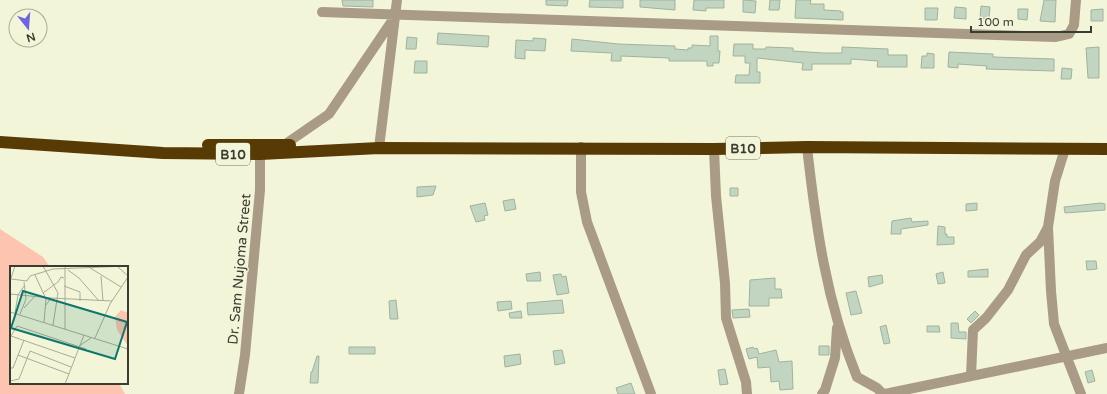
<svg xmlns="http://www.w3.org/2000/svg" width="1107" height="394" font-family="'Varela Round',sans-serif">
<rect width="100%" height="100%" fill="#f3f5d9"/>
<path fill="#fdc5af" d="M0,229L43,257L50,267H11V383H119L125,394H0Z"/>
<path fill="#c1d5c0" stroke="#9fb39f" d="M342,0H373V7L343,6Z
M546,0H568L567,6L546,5Z
M590,0H623V8L589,7Z
M640,0H675V10L640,7Z
M694,0H724V8H706V11L693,10Z
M743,0L756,1L755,13L743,12Z
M770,0H780L779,10H769Z
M796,0H811L810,4H824V10L841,11L840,12H843V20L795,18Z
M1044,0H1056L1055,22L1040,21Z
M981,6L990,7L989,19L980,18Z
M955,7L966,8V19L954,18Z
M925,8H938L937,20H925Z
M1018,9H1028L1027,20L1018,19Z
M1103,9V21H1091V10Z
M438,33L489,36L488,47L437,44Z
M710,36H718V51H720L719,63H713V66H707V61H669V58L621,56V61H611L612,53L571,51L572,39L618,44L675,46V49L688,50V48H692V45L710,46Z
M407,37L417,38L416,49H406Z
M533,38L546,39L545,51L525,50V59L515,58L516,40L533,41Z
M734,44H753V49H766V47L793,48V51L823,53H842V47L888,49V55H907V67H877L878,61L851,59V64H812V70H802L803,63L757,58V72H760V83H735L736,75H749L750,63H745V56H733Z
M1099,47V78H1088L1086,48Z
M949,52L993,54V57L1054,59V71L986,69L987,66L958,64V68L948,67Z
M927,53L934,54V68H921L922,56H927Z
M415,61H427V73H414Z
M1062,68L1072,69L1071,79H1061Z
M436,186L433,195L417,197V187Z
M730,188H738V196H730Z
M514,199L516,209L505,211L503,201Z
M485,203L488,215L484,216L485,220L476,222L470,206Z
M977,203V210L966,211V204Z
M1101,203L1105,204V210L1065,213L1064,207Z
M911,218L912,222L928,221V225L901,229V234H891L892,221Z
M938,226L945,227V234H947V237H954V244L937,245Z
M1086,261H1096L1097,269L1087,270Z
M988,269V277H968V271Z
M540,272L541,281H527L526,274Z
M943,272L945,283L938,284L936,274Z
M561,274L562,277L566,276L569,293L557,295L553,275Z
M882,275L883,283L869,287L868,277Z
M775,278V289H781L782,298H769V306H749L750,280Z
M856,291L862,313L851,315L846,293Z
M396,300L398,319H390L389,301Z
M562,300L564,313L528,315L527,303Z
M511,301L512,309L498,311L497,302Z
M749,309L750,317L733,318L732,310Z
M521,311L522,318H510L509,313Z
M975,311L979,315L971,323L967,319Z
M951,323H958L959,332H966V339L951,338Z
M886,325L890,343L884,344L880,327Z
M927,326H939L940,332H927Z
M819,346H829V355H819Z
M349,347H375V354H349Z
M753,347L754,349L757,348L759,354L776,350L779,362L792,361L793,389L780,390L779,381L771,382L770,367L758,368L757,357L749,359L746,349Z
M562,350L565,363L555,365L553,351Z
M520,354L521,364L505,367L504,356Z
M317,356H319L318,383H310L311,372H312Z
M725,369L728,384L720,385L718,370Z
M1092,370L1095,381L1088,383L1085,372Z
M631,383L635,394H618L616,388Z"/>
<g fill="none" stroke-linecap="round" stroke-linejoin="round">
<path stroke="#aa9b86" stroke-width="10" d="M322,12L1056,37L1069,34L1074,25L1076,0
M284,145L329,114L396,15
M581,147V192L587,222L651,394
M807,147C816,227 826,301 857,377L877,388L883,394
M379,148L397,0
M714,149L716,196L725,283L726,318L746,382L747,394
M1065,149L1055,181L1048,227L1051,291L1054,324L1081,394
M971,376L973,330L986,318L1008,290L1026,255L1040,242L1048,227
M239,394L245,355L260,190V147
M822,394L825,390L835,358L837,328
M885,394L1107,348"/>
<path stroke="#573a04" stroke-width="12" d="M0,142L163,153L260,154L379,148L714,149L807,147L1107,149
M208,145H290"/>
</g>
<g text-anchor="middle" stroke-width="3" stroke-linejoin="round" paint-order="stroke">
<g fill="#f3f5d9" stroke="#727463" stroke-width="1">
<rect x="726" y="137" width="34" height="22" rx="3"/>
<rect x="216" y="143" width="34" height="22" rx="3"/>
</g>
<g font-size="13" font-weight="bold" fill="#3b3c31">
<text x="743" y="153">B10</text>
<text x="233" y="159">B10</text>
</g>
<g font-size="14" fill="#3b3c31" stroke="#f3f5d9">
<text transform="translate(239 269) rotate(-85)" y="5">Dr. Sam Nujoma Street</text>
</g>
</g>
<g transform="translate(10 266)">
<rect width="118" height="118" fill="#f3f5d9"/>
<path d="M111,44L118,47V80L107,64L105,51Z" fill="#fdc5af"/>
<path fill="none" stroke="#a9ab96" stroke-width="1" d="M33,0L48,27L43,59M55,0V63M77,0L111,21M108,1L118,10M58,4L69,12L89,35M25,9L36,33L34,56M91,10L93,35M1,13L17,15L20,10L43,3L118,0M0,15L5,0M54,20L70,26V35M33,27L48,16L51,11L54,12M0,28L41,32M36,39L41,32L102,35M14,42L25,30M0,46L118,83M5,47L8,29L14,20M10,48L16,33L14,16M1,70L7,60L76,83M1,70L65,92M85,72L100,38L118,11M69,80L81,72M8,89L59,108M0,102H3L14,74M0,115L9,113L20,85L61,101M55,118L74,69"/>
<path fill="#0f766e" fill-opacity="0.15" stroke="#0f766e" stroke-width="2" d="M13,25L117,56L105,93L1,62Z"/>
<rect width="118" height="118" fill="none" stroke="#3b3c31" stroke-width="2"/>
</g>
<g transform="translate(28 28) rotate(163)"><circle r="19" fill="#f3f5d9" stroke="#a9ab96"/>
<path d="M0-3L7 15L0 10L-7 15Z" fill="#6e65df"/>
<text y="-6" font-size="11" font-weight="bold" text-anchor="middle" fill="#3b3c31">N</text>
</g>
<path d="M971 26v6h120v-6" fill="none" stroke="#3b3c31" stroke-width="2"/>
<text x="977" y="26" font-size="12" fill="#3b3c31" stroke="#f3f5d9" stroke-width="3" paint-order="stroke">100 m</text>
</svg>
